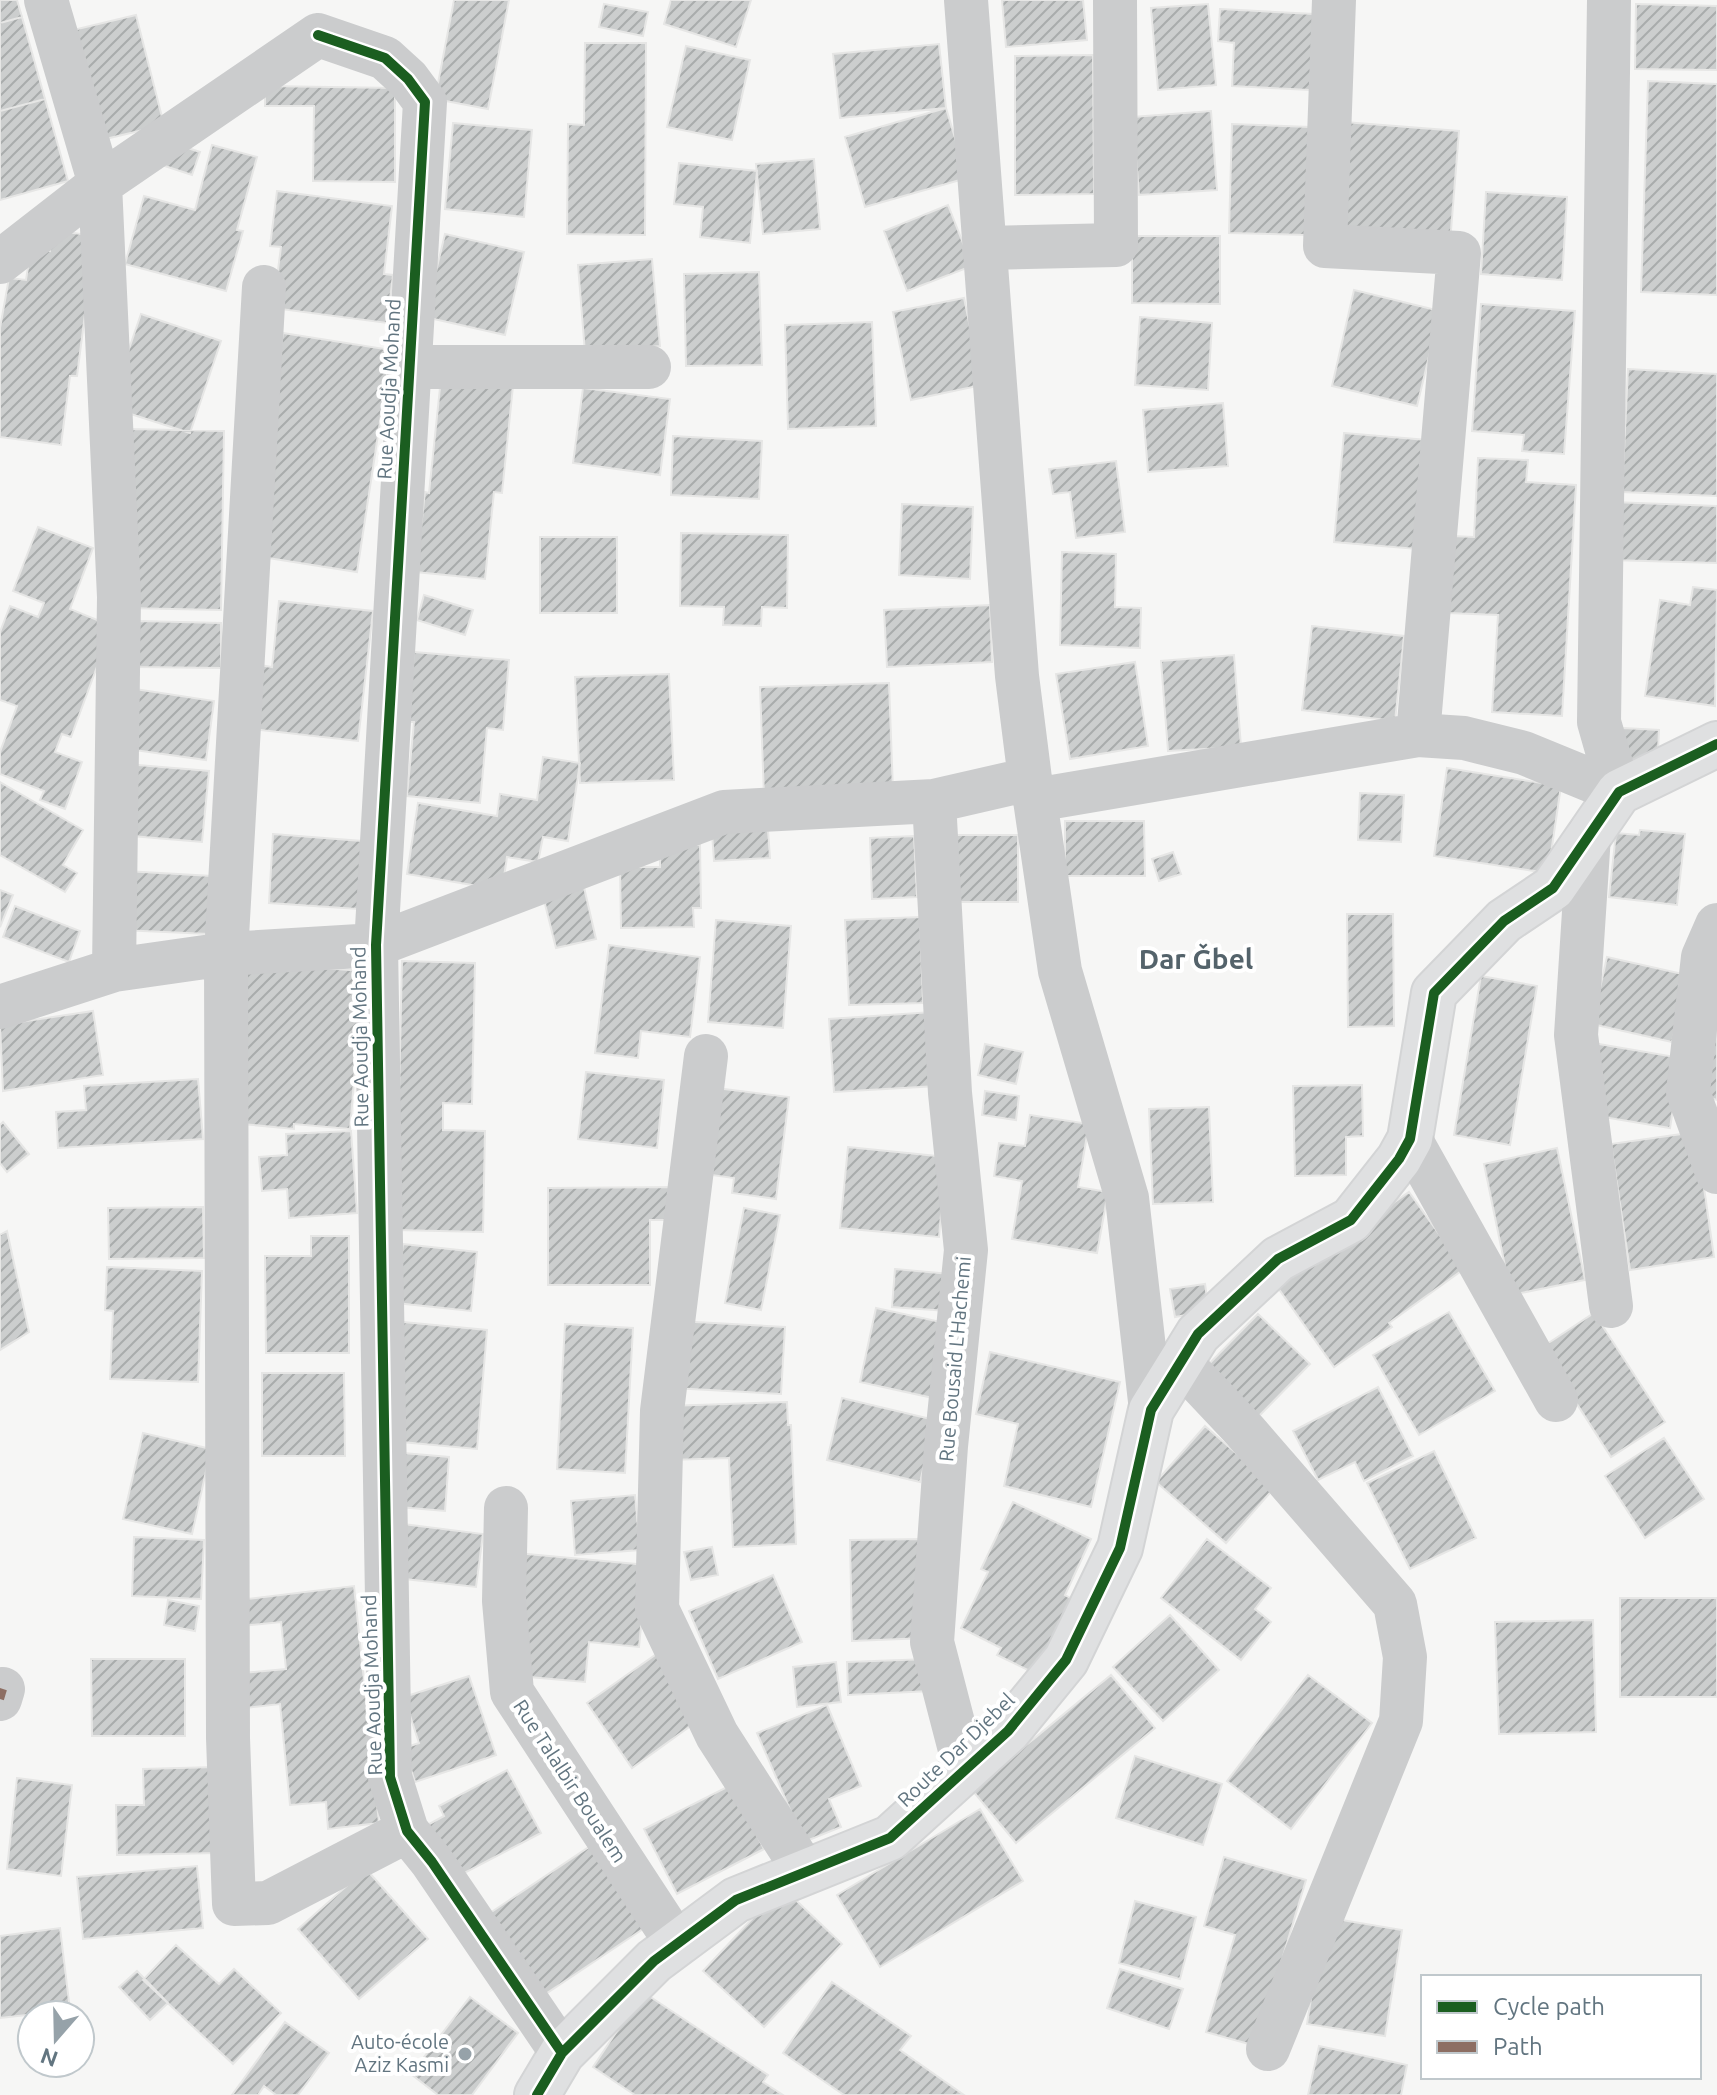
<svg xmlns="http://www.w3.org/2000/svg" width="1717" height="2095" font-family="Ubuntu,sans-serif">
<defs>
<pattern id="building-hatch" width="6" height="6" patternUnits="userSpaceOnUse" patternTransform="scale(2)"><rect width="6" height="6" fill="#cccece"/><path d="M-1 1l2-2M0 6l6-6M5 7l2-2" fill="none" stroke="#a9acac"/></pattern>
</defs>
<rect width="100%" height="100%" fill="#f6f6f5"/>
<path fill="url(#building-hatch)" stroke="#e6e6e5" stroke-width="2" d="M0,0H17L22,17L0,23Z
M454,0H509L488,109L435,99Z
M671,0H751L736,47L664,24Z
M1002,0H1083L1087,40L1006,47Z
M604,4L648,12L643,36L599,27Z
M1208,4L1216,85L1158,90L1151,8Z
M1636,4L1717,6V70L1635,69Z
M1220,9L1314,14L1310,90L1232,86L1234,43L1218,41Z
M136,15L164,125L93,142L65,32Z
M22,17L45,99L0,111V23Z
M585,43H646L645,235L567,234L568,124L584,125Z
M939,44L946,108L840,118L833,54Z
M686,46L750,60L732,140L667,127Z
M1093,55L1094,194L1015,195V56Z
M1648,81L1717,84V295L1641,292Z
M265,86L395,88V182L313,181L314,106H265Z
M45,99L68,181L0,200V111Z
M946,108L967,178L865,207L845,137Z
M1211,111L1217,190L1139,195L1133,117Z
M1344,122L1459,131L1450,243L1336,233Z
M453,123L532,130L524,217L445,209Z
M1232,124L1310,127L1307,235L1229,233Z
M172,143L200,152L192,175L165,166Z
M212,145L257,157L237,230L243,231L226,291L125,264L144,196L195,210Z
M814,159L820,229L763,234L756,164Z
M679,163L757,171L750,243L700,237L703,207L674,204Z
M277,191L392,206L384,274L393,275L387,323L273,308L281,247L270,246Z
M1486,192L1567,197L1562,280L1481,274Z
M948,205L972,266L907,291L884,231Z
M53,230L95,236L77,376H70L61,445L0,437V328L9,278L26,280L31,248L50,251Z
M445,234L524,252L505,335L425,317Z
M1132,236H1220V304L1132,303Z
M652,259L660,346L585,353L578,265Z
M759,272L762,365L686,366L684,274Z
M1354,290L1440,311L1417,406L1332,386Z
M964,298L982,385L911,400L893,312Z
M1481,304L1575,311L1564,454L1522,451L1524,435L1472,431Z
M141,314L221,341L190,433L109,407Z
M1140,317L1212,323L1208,390L1135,385Z
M872,322L876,426L788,429L785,325Z
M283,333L391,350L357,572L249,555Z
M1628,369L1717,374V496L1622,492Z
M441,378L513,386L502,493L494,492L485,579L416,572L425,492L429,493Z
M583,388L670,399L660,475L573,463Z
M1223,403L1228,466L1148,472L1143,410Z
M128,429L224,431L221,610L124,608Z
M1344,433L1427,440L1417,549L1334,542Z
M673,436L762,441L759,499L671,495Z
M1478,458L1528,460L1526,482L1576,485L1562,716L1492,712L1498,615L1448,613L1452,536L1474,537Z
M1116,461L1125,532L1076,538L1070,492L1053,494L1049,469Z
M1612,502L1717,506V563L1610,560Z
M902,504L973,507L970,579L899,575Z
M38,527L93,548L70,609L112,626L71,737L62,734L55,752L82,762L65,809L40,800L44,791L0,774V752L17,706L0,700V632L10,606L38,617L44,603L13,591Z
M681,533L788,535L787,608L762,607L761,626L723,625L724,607L680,606Z
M540,537H617V613H540Z
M1062,552L1116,554L1115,607L1141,608L1140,648L1060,645Z
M1693,587L1717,590L1715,706L1645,696L1660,600L1690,605Z
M424,595L473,610L465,635L417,620Z
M279,601L373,611L358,741L252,729L259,665L272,667Z
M990,605L992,662L887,667L884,610Z
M139,621L221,623V668L138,667Z
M1312,626L1404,636L1395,721L1302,710Z
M414,652L509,660L503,730L487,728L480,803L407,796L414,722H408Z
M1234,655L1241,747L1168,751L1161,661Z
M1135,662L1148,746L1070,759L1056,674Z
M669,674L674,780L580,783L575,677Z
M889,683L893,791L764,796L760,687Z
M135,689L214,701L206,760L127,749Z
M1623,728L1659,730L1657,771L1621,769Z
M543,757L580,763L568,841L543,837L538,862L507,857L502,890L407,874L418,803L497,816L500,794L537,800Z
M126,764L209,771L202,842L120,835Z
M1447,768L1561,786L1548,873L1434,856Z
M0,782L83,830L63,865L77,873L65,892L0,855Z
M1360,793L1404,795L1401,842L1358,840Z
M1065,821H1144L1145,876H1065Z
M768,830L770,858L714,861L712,833Z
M1640,830L1685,834L1677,905L1609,897L1616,833L1639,835Z
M273,834L362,841L358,909L269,903Z
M953,835H1018V902H953Z
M914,836L917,897L872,899L870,838Z
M660,845H700L701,908H693L694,927L621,928L620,867H660Z
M1173,852L1181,874L1159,881L1152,859Z
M125,871L212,876L209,934L121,930Z
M583,883L596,939L556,948L542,892Z
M0,890L13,895L0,927Z
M15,906L80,931L69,962L3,937Z
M1347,914H1393L1394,1026L1348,1027Z
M920,917L923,1003L849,1005L845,920Z
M716,920L791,926L783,1028L708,1022Z
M609,945L700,957L690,1037L641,1031L638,1058L595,1053Z
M1607,957L1687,975L1672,1042L1592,1024Z
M402,961L475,963L472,1104L443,1103V1130L485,1131L483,1232L396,1230Z
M239,962L363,971L350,1129L294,1124V1129L232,1123Z
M1481,976L1537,986L1510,1145L1454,1135Z
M93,1011L103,1075L3,1091L0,1025Z
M932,1012L937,1086L834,1092L829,1019Z
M1717,1023V1100L1696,1093Z
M1593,1043L1681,1058L1670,1128L1591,1115Z
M985,1044L1023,1052L1016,1084L978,1075Z
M586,1072L664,1080L657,1148L578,1139Z
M198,1079L203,1139L58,1148L56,1112L86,1110L84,1086Z
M1362,1085L1363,1136L1346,1137V1175L1295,1176L1293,1086Z
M708,1087L789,1097L776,1199L732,1193L734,1178L697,1173Z
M985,1091L1019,1096L1016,1120L982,1115Z
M1209,1107L1213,1202L1153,1204L1149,1109Z
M1030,1115L1089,1124L1078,1187L1108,1192L1097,1253L1012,1239L1022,1181L994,1176L999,1143L1025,1146Z
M3,1122L29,1154L7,1172L0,1163V1125Z
M351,1131L357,1213L289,1218L287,1189L262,1191L259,1157L287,1155L286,1134Z
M1696,1132L1714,1257L1630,1270L1611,1144Z
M848,1147L946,1157L939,1237L840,1228Z
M1557,1148L1585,1280L1511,1295L1484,1164Z
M679,1187L678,1220H650V1285H548V1188Z
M1409,1192L1464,1269L1389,1323L1392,1327L1334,1367L1276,1285Z
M203,1207L204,1258L109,1259L108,1208Z
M744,1208L780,1215L761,1310L725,1303Z
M7,1231L29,1332L0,1350V1235Z
M311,1236H349V1353H266L265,1256H311Z
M403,1244L477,1252L471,1311L396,1303Z
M107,1267L202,1271L198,1382L110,1379L113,1311L105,1310Z
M895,1269L950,1274L947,1311L892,1307Z
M1205,1284L1209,1311L1175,1317L1170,1289Z
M876,1308L950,1324L933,1398L860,1382Z
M1449,1312L1495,1391L1419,1435L1373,1355Z
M1594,1313L1665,1422L1611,1457L1541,1348Z
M1258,1314L1310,1364L1257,1418L1205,1368Z
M677,1321L785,1327L781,1394L673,1388Z
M403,1322L487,1330L477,1449L391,1441Z
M565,1324L633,1328L625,1473L557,1469Z
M990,1352L1120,1382L1091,1507L1004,1486L1018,1424L976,1414Z
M262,1373H344L345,1456H262Z
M1378,1387L1413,1456L1364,1481L1355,1462L1318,1480L1293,1431Z
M842,1398L935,1420L920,1482L827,1460Z
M787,1402L788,1425H791L796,1544L733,1547L729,1458L670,1460L667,1406Z
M1205,1426L1275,1487L1226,1543L1156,1482Z
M143,1433L211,1449L192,1534L123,1519Z
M1664,1438L1704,1499L1645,1538L1605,1476Z
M1434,1451L1476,1538L1410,1569L1367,1483Z
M403,1453L449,1457L445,1511L399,1507Z
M635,1495L640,1550L575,1555L571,1501Z
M1013,1502L1091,1539L1065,1595L1072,1599L1036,1674L997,1655L1001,1648L961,1628L988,1572L981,1569Z
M403,1524L483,1534L476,1587L396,1578Z
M134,1537L204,1540L201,1599L132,1596Z
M924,1539L926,1638L852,1641L850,1540Z
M1207,1539L1271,1588L1255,1609L1271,1622L1241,1660L1161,1598Z
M712,1547L718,1575L691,1580L684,1552Z
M516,1553L647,1565L639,1647L589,1642L585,1682L518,1676Z
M773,1575L802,1642L718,1679L689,1611Z
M354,1586L379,1823L328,1829L326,1802L290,1805L280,1704L246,1708L243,1673L286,1669L281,1622L242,1626L239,1600Z
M1620,1598H1717V1697H1620Z
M168,1600L199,1606L195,1631L164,1625Z
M1170,1615L1219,1670L1163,1721L1113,1667Z
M1593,1620L1596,1732L1499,1734L1495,1622Z
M658,1653L703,1717L632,1768L587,1703Z
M91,1659H185V1736H92Z
M929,1659L931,1691L848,1695L847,1662Z
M836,1662L841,1702L797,1707L793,1667Z
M1111,1675L1155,1728L1016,1843L972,1790Z
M1308,1675L1372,1723L1291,1829L1227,1781Z
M469,1676L496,1755L415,1782L404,1748L419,1743L404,1697Z
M827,1705L861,1786L829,1799L841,1827L804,1842L757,1733Z
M1135,1756L1222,1784L1203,1845L1116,1818Z
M215,1767L218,1853L117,1855L116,1805H144L143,1769Z
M507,1770L541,1833L449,1881L422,1828L444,1816L439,1806Z
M17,1778L72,1785L61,1876L7,1869Z
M731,1785L764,1849L677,1894L644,1829Z
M980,1809L1023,1881L880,1967L837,1895Z
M592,1845L646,1927L538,1999L484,1917Z
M1224,1857L1306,1880L1256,2046L1206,2032L1235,1935L1204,1926Z
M197,1866L203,1928L83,1939L77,1877Z
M366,1869L428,1939L359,1999L298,1929Z
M782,1887L842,1944L764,2027L703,1971Z
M1135,1901L1196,1917L1180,1979L1119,1963Z
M1324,1917L1402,1930L1385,2036L1307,2024Z
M60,1928L70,2010L0,2018V1936Z
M176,1945L219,1984L234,1969L281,2013L233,2064L143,1980Z
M1120,1969L1183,1989L1169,2029L1107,2008Z
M137,1971L168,2003L150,2020L119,1987Z
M832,1982L911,2036L900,2050L964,2095H844L783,2053Z
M643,1992L768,2075L763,2082L783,2095H635L593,2067Z
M470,1997L518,2033L472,2095H438L411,2074Z
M285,2022L329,2053L298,2095H276L264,2086L258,2095H232Z
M1319,2046L1407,2065L1401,2095H1308Z"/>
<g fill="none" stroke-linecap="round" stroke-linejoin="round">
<defs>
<path id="secondary" d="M537,2095L562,2053L654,1961L736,1900L890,1838L1008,1731L1066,1660L1120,1548L1151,1410L1198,1334L1278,1259L1351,1220L1399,1159L1410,1139L1434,993L1504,921L1553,888L1619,792L1717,744"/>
</defs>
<use href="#secondary" stroke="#d3d4d5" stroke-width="48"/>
<path stroke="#cbcccd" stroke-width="44" d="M966,0L1017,676L1030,779
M1334,0L1325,246L1459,253L1418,735
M1609,0L1599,722L1619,792
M318,35L385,58L408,79L425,102L376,945L390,1777L407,1831L432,1862L562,2053
M984,248L1116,245L1115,0
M0,262L100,184L318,35
M264,287L226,954L228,1738L234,1904L268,1903L407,1831
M408,367H649
M1035,800L1060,971L1127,1198L1151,1410
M934,801L950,1093L966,1250L946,1446L932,1642L965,1769
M1589,835L1576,1035L1611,1306
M1717,925L1703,957L1688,1092L1717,1172
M114,970L226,954L376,945L724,812L934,801L1030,779L1035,800L1418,735L1464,738L1524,753L1619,792
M0,1007L114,970L119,597L100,184L46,0
M706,1056L662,1411L657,1609L717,1735L805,1872
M1410,1139L1556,1400
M1180,1362L1245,1431L1395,1604L1405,1657L1401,1721L1268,2049
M506,1508L504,1601L512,1692L677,1944
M0,1699L3,1689"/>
<use href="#secondary" stroke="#dfe0e1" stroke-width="44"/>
<path stroke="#8d6e63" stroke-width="8" stroke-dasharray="16 8" stroke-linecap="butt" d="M0,1699L3,1689"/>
<defs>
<path id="cycleway" d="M318,35L385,58L408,79L425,102L376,945L390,1777L407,1831L432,1862L562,2053
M537,2095L562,2053L654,1961L736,1900L890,1838L1008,1731L1066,1660L1120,1548L1151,1410L1198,1334L1278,1259L1351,1220L1399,1159L1410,1139L1434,993L1504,921L1553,888L1619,792L1717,744"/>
</defs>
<use href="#cycleway" stroke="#fff" stroke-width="15"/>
<use href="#cycleway" stroke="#1b5e20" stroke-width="10"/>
</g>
<circle fill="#96a2a9" stroke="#fff" stroke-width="3" cx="465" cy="2054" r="8"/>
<g text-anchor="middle" stroke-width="8" stroke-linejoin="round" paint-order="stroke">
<g font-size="20" fill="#627580" stroke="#fff">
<text transform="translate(389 389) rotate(-87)" y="7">Rue Aoudja Mohand</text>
<text transform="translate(360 1037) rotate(-91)" y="7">Rue Aoudja Mohand</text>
<text transform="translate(955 1359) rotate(-85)" y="7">Rue Bousaid L'Hachemi</text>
<text transform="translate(372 1685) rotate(-92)" y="7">Rue Aoudja Mohand</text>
<text transform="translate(956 1750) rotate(-44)" y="7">Route Dar Djebel</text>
<text transform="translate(570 1781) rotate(57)" y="7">Rue Talalbir Boualem</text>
</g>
<g font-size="20" fill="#627580" stroke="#fff" text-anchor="end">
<text x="449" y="2049">Auto-école<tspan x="449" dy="23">Aziz Kasmi</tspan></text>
</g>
<g font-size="28" font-weight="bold" fill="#54636b" stroke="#fff">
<text x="1196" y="969">Dar Ǧbel</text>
</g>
</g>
<rect x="1421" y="1975" width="280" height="104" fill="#ffffff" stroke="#c0c8cc" stroke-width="2"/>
<rect x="1437" y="2001" width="40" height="12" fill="#1b5e20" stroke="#c0c8cc" stroke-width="2"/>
<text x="1493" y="2015" font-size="24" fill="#627580">Cycle path</text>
<rect x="1437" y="2041" width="40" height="12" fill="#8d6e63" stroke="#c0c8cc" stroke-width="2"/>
<text x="1493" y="2055" font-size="24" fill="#627580">Path</text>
<g transform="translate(56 2039) rotate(200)"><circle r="38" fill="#ffffff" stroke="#c0c8cc" stroke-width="2"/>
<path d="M0-6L14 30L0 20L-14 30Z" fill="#96a2a9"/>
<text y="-12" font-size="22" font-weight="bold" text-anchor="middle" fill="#627580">N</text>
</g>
</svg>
